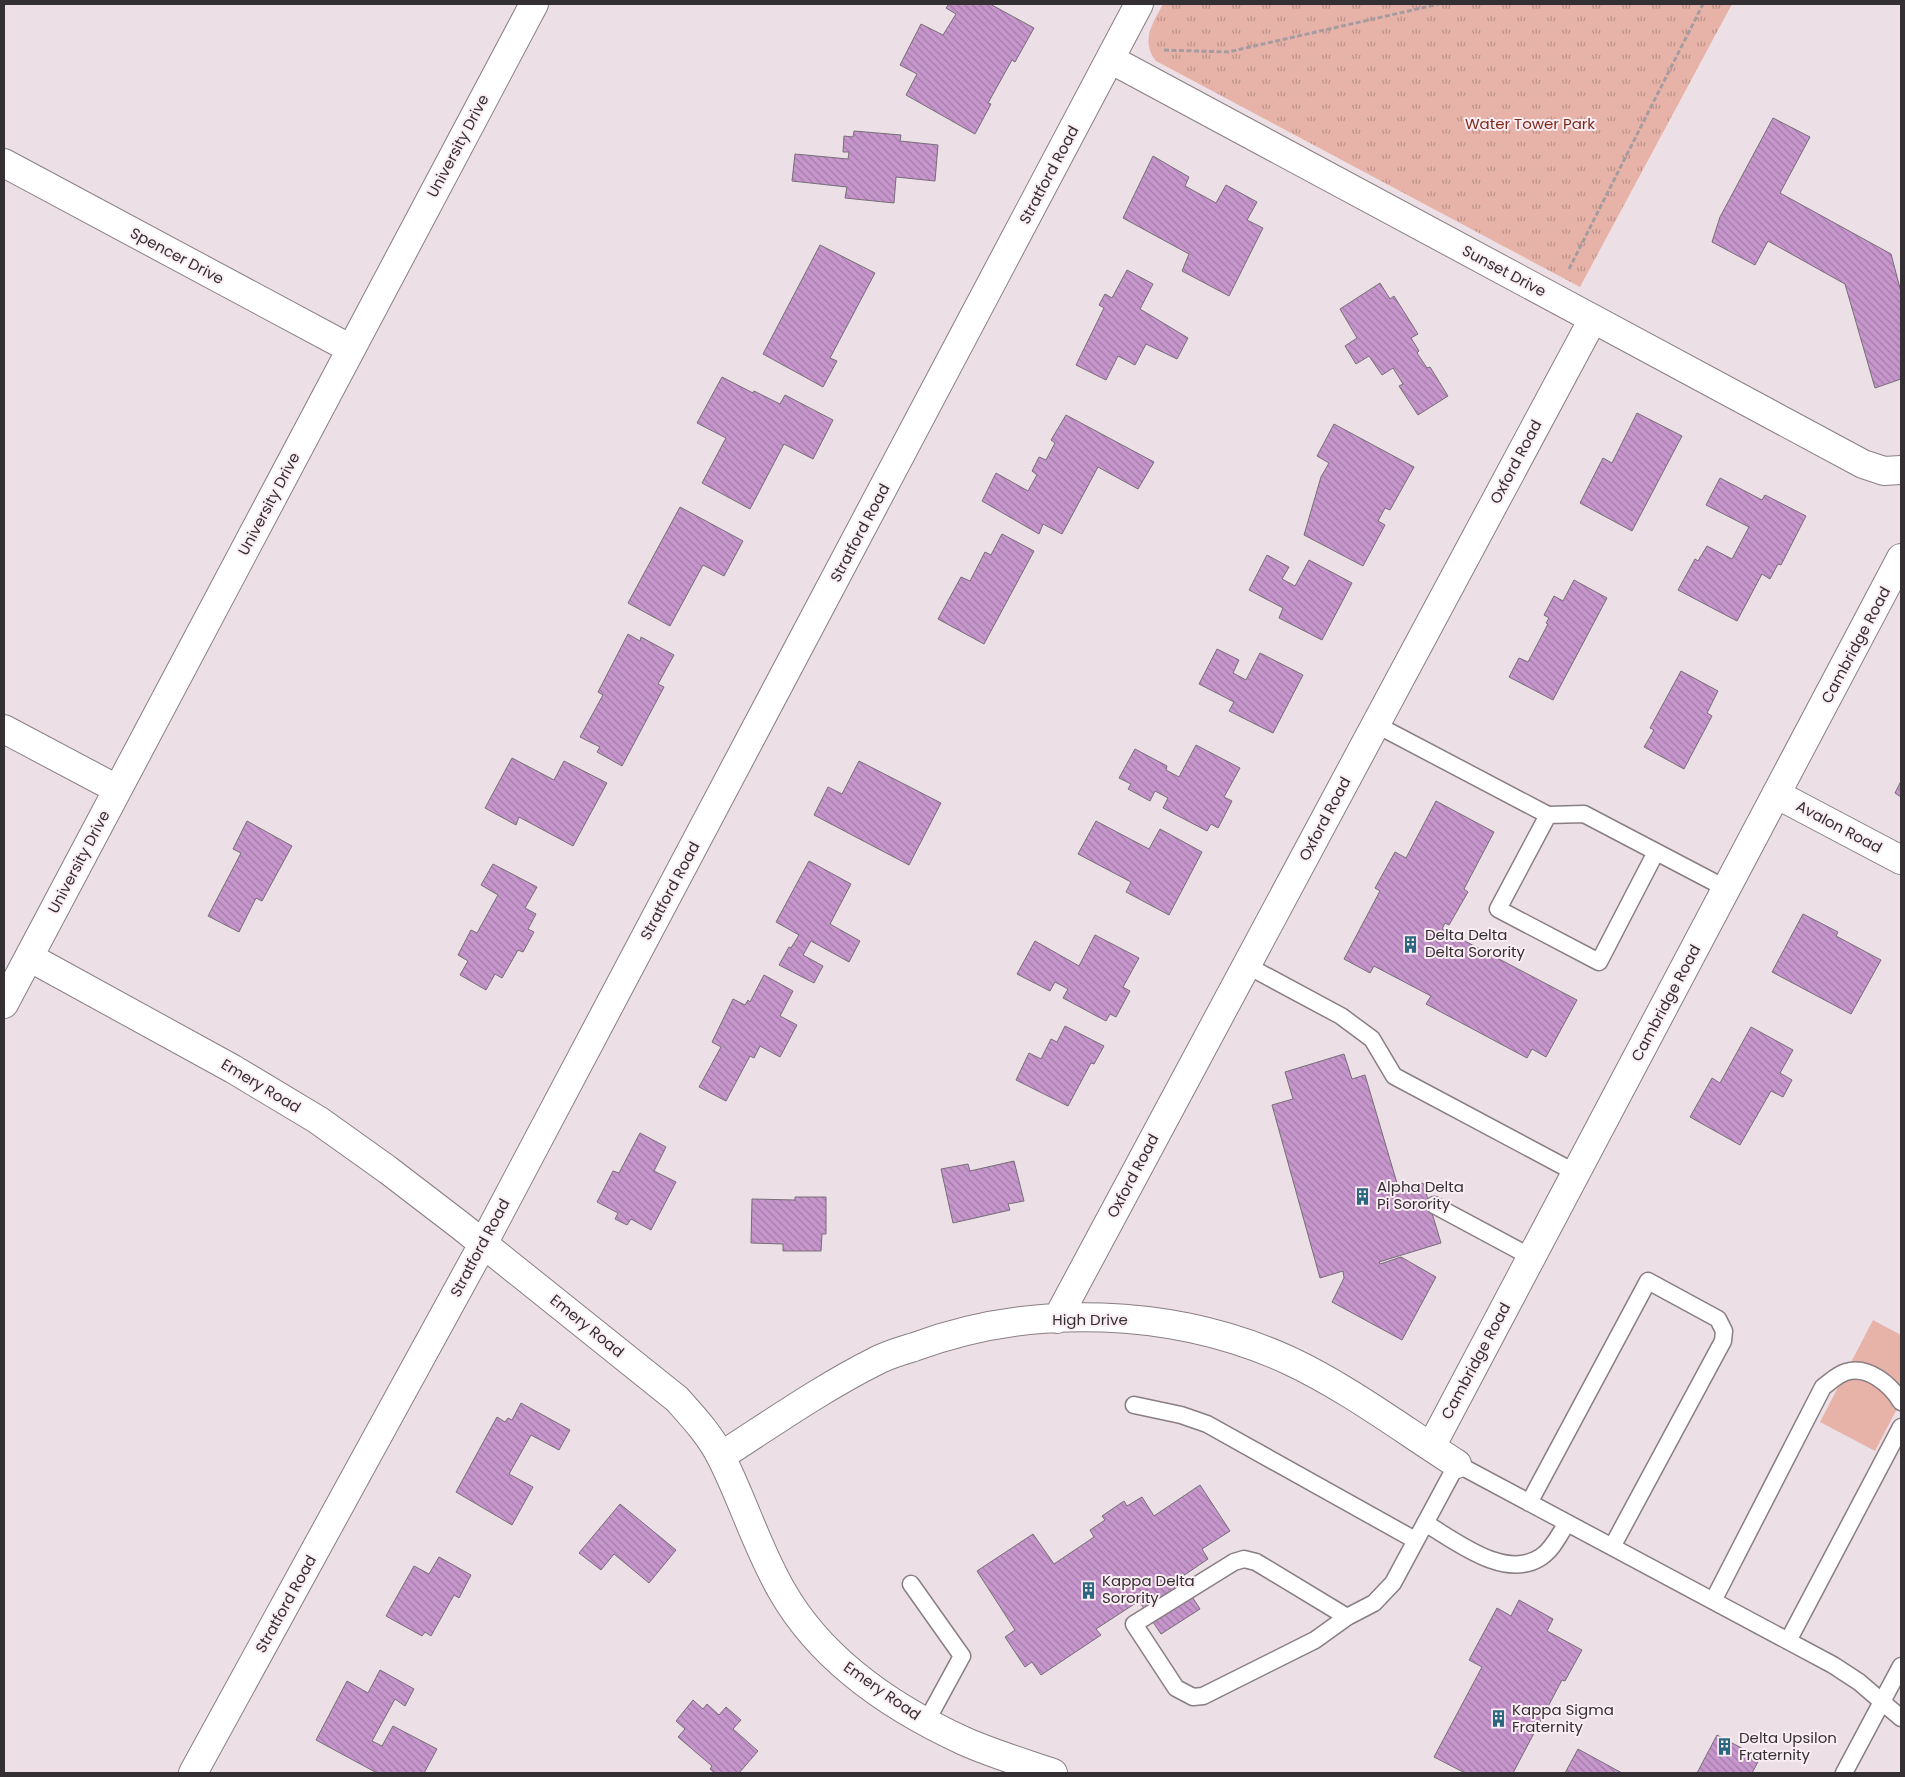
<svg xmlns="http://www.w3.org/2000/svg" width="1905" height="1777" font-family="Poppins,sans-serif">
<defs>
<pattern id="park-tufts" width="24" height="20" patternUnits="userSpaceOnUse" patternTransform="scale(1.25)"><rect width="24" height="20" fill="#e7b3a8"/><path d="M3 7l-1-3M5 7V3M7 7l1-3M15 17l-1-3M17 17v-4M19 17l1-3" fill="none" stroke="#bc9289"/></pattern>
<pattern id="building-back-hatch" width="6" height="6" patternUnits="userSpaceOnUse" patternTransform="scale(1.25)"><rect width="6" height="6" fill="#c696cc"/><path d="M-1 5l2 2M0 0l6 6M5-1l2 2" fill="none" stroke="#a27ba6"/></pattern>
</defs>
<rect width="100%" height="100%" fill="#ece0e6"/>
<path fill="#e7b3a8" d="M1873,1320L1901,1335V1401L1875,1451L1820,1422Z"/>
<path fill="url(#park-tufts)" d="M1163,4H1732L1580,287L1156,61C1140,41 1153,23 1163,4Z"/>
<path fill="url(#building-back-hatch)" stroke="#766e77" d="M949,4H990L1034,28L1015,62L1012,60L988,103L991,104L975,134L906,95L917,74L900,65L921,24L943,35L956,14L946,8Z
M1773,118L1810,137L1780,193L1891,254L1901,292V379L1875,388L1845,284L1768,241L1755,265L1712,242L1720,217Z
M854,131L901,135L900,141L938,145L935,181L896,177L894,203L845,198L847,187L792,181L795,154L848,159L849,152H843L844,136L853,137Z
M1153,156L1189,177L1185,186L1216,203L1226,185L1257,202L1247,220L1263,228L1229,296L1182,271L1189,254L1123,218Z
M820,245L875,273L830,358L837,361L823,387L763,354Z
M1127,270L1153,284L1140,309L1188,338L1177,359L1146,344L1135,365L1118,356L1106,380L1076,365L1104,308L1099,305L1105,294L1112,298Z
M1380,283L1390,299L1394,296L1418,334L1411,338L1419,351L1417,353L1427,368L1430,367L1448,396L1418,415L1399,386L1403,384L1393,368L1382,375L1369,356L1356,364L1345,346L1357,338L1340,309Z
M722,377L753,393L754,391L780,404L785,395L833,420L813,459L784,444L750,509L702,483L726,438L697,423Z
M1637,413L1682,436L1632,531L1580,503L1603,458L1612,463Z
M1066,415L1154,462L1138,489L1098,467L1062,534L1043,524L1039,534L982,501L996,473L1028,491L1037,475L1032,471L1039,457L1046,460L1055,443L1051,440Z
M1334,424L1414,467L1390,510L1385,508L1378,521L1385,525L1363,566L1304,535L1321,477L1329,463L1317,456Z
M1720,478L1762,500L1765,495L1806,516L1781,565L1778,564L1770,579L1762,574L1737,621L1678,590L1695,559L1698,561L1707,546L1732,559L1749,527L1706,505Z
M680,507L743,541L724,576L703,565L670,626L628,603Z
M1002,534L1034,551L984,644L938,619L961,577L970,581L985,552L991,555Z
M1267,555L1289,567L1282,579L1295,586L1309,560L1352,583L1322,640L1279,618L1283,608L1249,590Z
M1574,580L1607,598L1553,700L1509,677L1519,658L1528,662L1548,624L1546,623L1549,618L1544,615L1554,596L1563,601Z
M628,634L640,641L641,637L674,655L658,684L664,687L622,766L597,752L600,747L580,737L603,695L598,692Z
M1217,649L1239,660L1233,673L1246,680L1260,653L1303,675L1273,733L1229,711L1234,702L1199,684Z
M1681,671L1718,691L1707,713L1712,716L1684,769L1644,747L1654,730L1650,728Z
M1196,745L1240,768L1224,797L1232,801L1218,828L1211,824L1207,831L1163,808L1168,798L1155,791L1150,801L1128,789L1131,784L1119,778L1135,749L1167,766L1166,770L1179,777Z
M512,758L554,780L564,761L607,783L573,846L519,817L516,825L485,808Z
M859,761L941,803L909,865L814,815L828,787L842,794Z
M1901,781V797L1895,793Z
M1436,801L1494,832L1464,889L1468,892L1449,925L1445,923L1442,929L1577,1000L1546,1057L1532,1049L1527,1058L1426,1004L1431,996L1374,966L1370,973L1344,959L1380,891L1375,888L1395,852L1406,858Z
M247,821L292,846L262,901L256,898L239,932L208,916L241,853L233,849Z
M1096,821L1149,849L1160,829L1202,852L1169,915L1126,892L1131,882L1078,854Z
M809,861L851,884L830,924L860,941L849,962L811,941L803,955L823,966L814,983L779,965L789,947L791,948L799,935L776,922Z
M493,864L537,887L525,908L536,914L528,929L534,932L523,952L518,950L502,978L495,974L486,990L460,975L468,961L458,955L471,930L477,933L498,895L481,885Z
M1803,914L1838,932L1836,936L1881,960L1851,1014L1772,972Z
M1095,935L1139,958L1123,987L1130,991L1116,1017L1110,1014L1106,1021L1063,998L1068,989L1055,982L1050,991L1017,974L1035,941L1079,966Z
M764,975L793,991L780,1016L797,1025L780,1057L760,1046L754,1058L750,1056L726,1101L699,1087L721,1047L712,1042L733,999L745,1005L748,1000L750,1002Z
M1065,1026L1104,1046L1094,1064L1091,1063L1068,1106L1016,1080L1029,1053L1041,1059L1051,1039L1057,1042Z
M1751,1027L1793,1050L1780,1073L1792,1080L1783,1097L1771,1091L1740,1145L1690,1117L1712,1078L1720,1083Z
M1344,1054L1352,1079L1365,1075L1399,1190L1423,1183L1441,1243L1379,1262L1380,1264L1401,1257L1436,1277L1402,1340L1332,1302L1344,1278L1343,1271L1320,1278L1272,1105L1293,1099L1285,1072Z
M640,1133L666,1147L654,1171L676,1182L651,1230L631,1219L627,1225L615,1219L618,1213L597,1202L613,1171L619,1173Z
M1014,1161L1024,1201L1008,1204L1010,1210L953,1223L941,1169L968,1164L970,1171Z
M795,1197H826V1234H822L821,1251H783V1244L751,1243L752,1199L795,1200Z
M521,1403L570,1430L559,1450L531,1435L509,1474L533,1487L512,1525L456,1492L497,1417L505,1422L508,1418L512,1420Z
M1200,1485L1230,1531L1202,1549L1208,1559L1180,1578L1200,1609L1161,1634L1139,1601L1096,1629L1101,1635L1041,1675L1032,1662L1025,1667L1005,1637L1015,1630L977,1571L1033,1534L1054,1564L1094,1537L1090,1530L1105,1520L1102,1516L1124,1501L1127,1506L1142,1497L1154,1516Z
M620,1504L676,1550L649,1583L614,1554L601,1570L579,1553Z
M439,1557L471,1575L459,1598L454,1595L431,1636L425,1632L422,1636L386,1616L414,1566L429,1574Z
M1519,1600L1553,1619L1547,1631L1582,1650L1565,1681L1562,1680L1513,1773H1465L1434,1757L1482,1667L1469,1660L1497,1608L1511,1616Z
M380,1670L414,1689L405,1706L395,1699L372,1741L382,1746L393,1726L437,1749L424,1773H377L316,1740L347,1681L368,1693Z
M693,1700L703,1709L707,1704L719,1715L726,1707L741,1720L733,1729L758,1751L739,1773H715L710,1769L712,1766L678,1737L685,1729L676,1721Z
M1717,1735L1760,1758L1752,1773H1697Z
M1578,1749L1622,1773H1565Z"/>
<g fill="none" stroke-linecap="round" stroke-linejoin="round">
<defs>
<path id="lane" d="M1375,724L1548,815L1584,814L1727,889
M1548,815L1498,909L1599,962L1656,852
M1246,965L1341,1016L1372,1039L1394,1076L1576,1173
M1434,1205L1531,1257
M1134,1405L1181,1415L1207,1424L1415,1540
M1529,1503L1648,1281L1718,1319L1724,1331L1723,1341L1612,1547
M1425,1523C1456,1541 1505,1581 1541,1557C1553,1549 1559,1535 1567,1523
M911,1584L962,1656L926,1722
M1713,1601L1823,1387C1830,1382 1838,1374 1846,1372C1868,1365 1891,1385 1901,1402
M1347,1617L1256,1562L1244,1559L1234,1562L1134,1624L1176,1688L1193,1697L1203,1696L1315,1640L1347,1617L1374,1603L1393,1583L1457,1464L1833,1665L1859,1682L1901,1718
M1788,1641L1901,1427
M1844,1773L1901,1666"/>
<path id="street" d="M1110,59L1863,464L1884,471L1901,470
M4,163L351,349
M4,729L117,789
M1776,794L1901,860
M29,957L233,1069L318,1120L388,1170L461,1226L677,1399C693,1417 710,1435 721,1457C743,1500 757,1548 782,1591C822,1661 892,1708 964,1741C993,1754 1024,1763 1053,1773
M4,1004L534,4
M1057,1319L1593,319
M1431,1447L1901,558
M721,1456C771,1424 822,1388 876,1361C887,1355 901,1351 914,1347C1032,1303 1174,1308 1288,1360C1348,1388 1402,1429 1457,1464
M193,1773L483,1244L1139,4"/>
</defs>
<use href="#lane" stroke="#897e83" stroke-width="19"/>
<use href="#street" stroke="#897e83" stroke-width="30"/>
<path stroke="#a59ca0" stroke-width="3" stroke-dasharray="5 2.5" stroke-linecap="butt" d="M1164,50L1228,52L1439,4
M1569,269L1703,4"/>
<use href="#lane" stroke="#fff" stroke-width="16"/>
<use href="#street" stroke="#fff" stroke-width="28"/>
</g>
<defs>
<symbol id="building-bare" viewBox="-9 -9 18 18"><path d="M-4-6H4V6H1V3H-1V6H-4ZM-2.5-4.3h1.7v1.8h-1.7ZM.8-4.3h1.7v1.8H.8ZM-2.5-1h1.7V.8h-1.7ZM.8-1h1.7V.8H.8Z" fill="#2d667f" stroke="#faedf3" stroke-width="2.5" paint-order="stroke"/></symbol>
</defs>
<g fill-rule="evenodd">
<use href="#building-bare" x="1398" y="932" width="25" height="25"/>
<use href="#building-bare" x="1350" y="1184" width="25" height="25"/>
<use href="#building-bare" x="1076" y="1578" width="25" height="25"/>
<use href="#building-bare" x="1486" y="1706" width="25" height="25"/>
<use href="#building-bare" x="1712" y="1734" width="25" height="25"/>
</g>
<g text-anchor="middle" stroke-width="4" stroke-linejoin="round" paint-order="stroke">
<g font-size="15" fill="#7f291a" stroke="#faedf3">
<text x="1530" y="129">Water Tower Park</text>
</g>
<g font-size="15" fill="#342f32" stroke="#faedf3">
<text transform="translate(458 146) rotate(-62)" y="5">University Drive</text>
<text transform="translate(1049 175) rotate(-62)" y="5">Stratford Road</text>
<text transform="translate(177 256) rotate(28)" y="5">Spencer Drive</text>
<text transform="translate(1504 271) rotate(28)" y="5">Sunset Drive</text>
<text transform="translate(1516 462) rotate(-62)" y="5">Oxford Road</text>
<text transform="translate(269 504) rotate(-62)" y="5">University Drive</text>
<text transform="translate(860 533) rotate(-62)" y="5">Stratford Road</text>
<text transform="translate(1856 645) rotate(-62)" y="5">Cambridge Road</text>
<text transform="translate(1325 819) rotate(-62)" y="5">Oxford Road</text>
<text transform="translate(1839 827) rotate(28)" y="5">Avalon Road</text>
<text transform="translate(79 862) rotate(-62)" y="5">University Drive</text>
<text transform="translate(670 891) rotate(-62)" y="5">Stratford Road</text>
<text transform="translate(1666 1003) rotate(-62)" y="5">Cambridge Road</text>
<text transform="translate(261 1086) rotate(31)" y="5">Emery Road</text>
<text transform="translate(1133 1176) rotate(-62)" y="5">Oxford Road</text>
<text transform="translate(480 1248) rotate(-62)" y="5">Stratford Road</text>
<text x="1090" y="1325">High Drive</text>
<text transform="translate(587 1326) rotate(39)" y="5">Emery Road</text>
<text transform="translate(1476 1361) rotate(-62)" y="5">Cambridge Road</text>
<text transform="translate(286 1604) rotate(-61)" y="5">Stratford Road</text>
<text transform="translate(882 1691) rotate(35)" y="5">Emery Road</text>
</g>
<g font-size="15" fill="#342f32" stroke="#faedf3" text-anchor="start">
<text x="1425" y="940">Delta Delta<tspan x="1425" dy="17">Delta Sorority</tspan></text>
<text x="1377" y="1192">Alpha Delta<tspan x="1377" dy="17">Pi Sorority</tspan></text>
<text x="1102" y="1586">Kappa Delta<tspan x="1102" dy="17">Sorority</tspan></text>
<text x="1512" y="1715">Kappa Sigma<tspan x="1512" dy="17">Fraternity</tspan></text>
<text x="1739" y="1743">Delta Upsilon<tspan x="1739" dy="17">Fraternity</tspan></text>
</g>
</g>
<rect width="1905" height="1777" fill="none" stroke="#342f32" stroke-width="10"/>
</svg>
